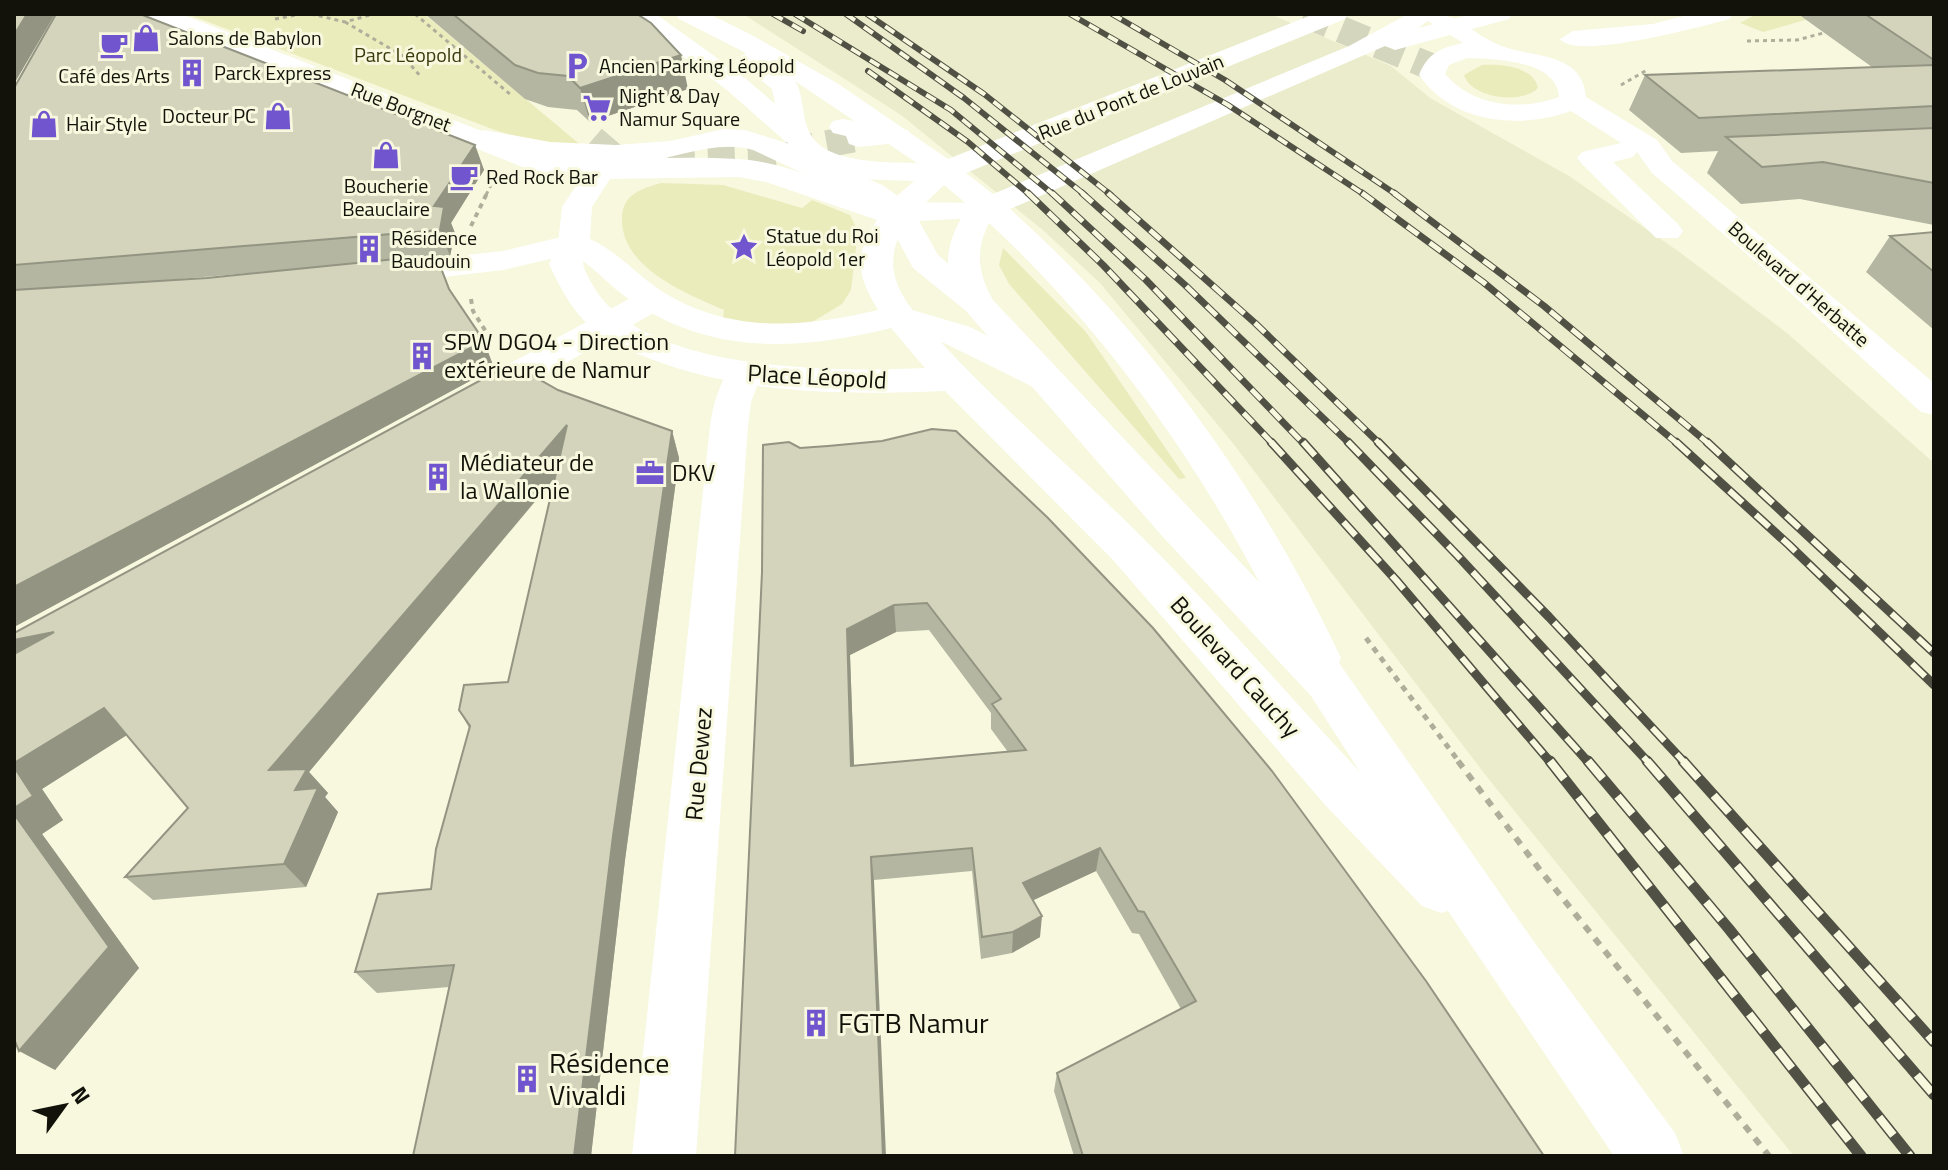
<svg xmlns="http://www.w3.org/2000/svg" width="1948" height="1170" font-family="'Titillium Web',sans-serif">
<rect width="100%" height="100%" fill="#f7f8de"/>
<path fill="#ebeccb" d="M743,14H1270L1391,66L1430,98L1569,176L1678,251L1787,333L1934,463V1156H1794L1487,777L1232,442L1100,283L1044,231L901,115Z"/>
<path fill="#ebecbc" d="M187,14H424L583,147L529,141L495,130Z
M1756,14H1826L1763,32L1740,23Z
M1482,65C1500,64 1534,66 1538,88C1521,105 1471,98 1464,75Z
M661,183L723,185L802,208L812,200L850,215L858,231L851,290L842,304L814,321L789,328L723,319L724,310C687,294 624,269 622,222C621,195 638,190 661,183Z
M1003,248L1086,332L1186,478L1179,479L1009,284L999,265Z"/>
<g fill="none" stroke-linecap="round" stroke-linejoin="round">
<path stroke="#d5d6be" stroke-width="27" stroke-dasharray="27 13" stroke-linecap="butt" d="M1304,14L1434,68
M593,139L621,163
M668,161L749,158L859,138"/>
<path stroke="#aeae9a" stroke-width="3" stroke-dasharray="4 4" stroke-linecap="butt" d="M311,14L345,22L374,14
M415,14L511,95
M275,19L301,14
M345,22L403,56L421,77
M1747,41L1797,40L1831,31
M1621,85L1647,70
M486,195L491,185"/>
<path stroke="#aeae9a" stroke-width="4" stroke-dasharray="5 5" stroke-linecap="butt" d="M471,226L487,193
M471,299L473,311L493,343"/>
<path stroke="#aeae9a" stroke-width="5" stroke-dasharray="6 6" stroke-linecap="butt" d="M1366,638L1460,763"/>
<path stroke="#aeae9a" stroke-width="6" stroke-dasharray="8 8" stroke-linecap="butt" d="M1458,761L1540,870L1769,1156"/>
<path fill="#fff" fill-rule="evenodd" d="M628,14H656L746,79L806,130L810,136L806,142H786L728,91Z
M1417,14C1469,14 1457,25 1497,44C1528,59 1582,49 1586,97L1657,140L1672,161L1934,383V415L1921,412L1763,268L1652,173L1637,152L1633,157L1613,162L1678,224L1683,231L1678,238H1656L1582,164L1577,158L1582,152L1621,143L1571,111C1518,130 1452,123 1419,75C1428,53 1440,48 1463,43ZM1467,58C1495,59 1557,60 1559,97C1521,111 1473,107 1445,74L1449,65Z
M843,119L908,130L912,136L908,142L859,147L849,144L846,136L833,133L829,127L833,121Z
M724,129L745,130L796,146L884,186L906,202L993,203L998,210L993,217L919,221L938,255L995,304L990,311L978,314L966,311L913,268L885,216L874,206L753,150C716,139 676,159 639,162C583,165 528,158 474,145L470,139L474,133L484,130L550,142L616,145L670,141Z
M574,234L585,237L590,244L585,251L503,270L383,284L371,281L366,274L371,267L383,264L503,251Z
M652,290L664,293L669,300L664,307L485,409L472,412L459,409L453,400L459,391L640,293Z
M899,306L970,327L1059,371L1064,379L1059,387L1046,391L1033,387L944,343L887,323L882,316L887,309Z
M744,362L757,366L762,374L751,402L748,426L696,1156H632L710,426C713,404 719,385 731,366Z"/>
<path fill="#fff" fill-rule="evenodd" d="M147,14H181L546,156C610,162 674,155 738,159C786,162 834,186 880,202H890L914,181L857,179L800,158L782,136L772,89L736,60L746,53L679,19L676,14H709L746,32L837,83L948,159L1314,14H1348L1345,19L966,173L993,194L1349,46L1408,14H1438L1418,28L1472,14H1512L1509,19L1395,50L1385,46L1010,209C1148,332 1262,491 1341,658L1339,663L1532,939L1675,1133L1684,1156H1614L1448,911L1441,913L1422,906L1327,807L1113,560L945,391C848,395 752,395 659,362C638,354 616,347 598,333C575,316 561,290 549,264L558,244L562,207L582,177L530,170L150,19ZM795,81L917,163C888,162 827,164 811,135C801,119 805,97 795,81ZM739,177L766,182L877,220C853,257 857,274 878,310C803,328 728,334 660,290C636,274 617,251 590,239L592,207L610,179ZM944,185L969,206C944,243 939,273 966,311L1163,537L1311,696L1360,772C1287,694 1217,612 1142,537C1075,470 1002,409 938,339C923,322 903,303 896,280C883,238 917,212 944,185ZM989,223C1098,324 1190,450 1259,582L993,300C978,273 975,251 989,223ZM583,261C603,276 619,295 641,307C721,356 804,349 891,328L925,368C837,372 648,373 595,289C590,280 583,270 583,261Z
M1691,14H1733L1730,19C1703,26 1575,61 1560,39L1573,31L1653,24Z"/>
<defs>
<path id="rail-far3" d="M773,14L803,31
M795,14L951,110L1054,195
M846,14L964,98L1085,195
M867,14L984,94L1111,195
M1070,14L1228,105L1365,195
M1112,14L1225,80L1397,195
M868,71L968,142L1030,195"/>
<path id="rail-far2" d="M1028,193L1103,265L1273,444
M1052,193L1146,280L1304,444
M1082,193L1185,285L1350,444
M1108,193L1255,323L1380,444
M1362,193L1483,282L1678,444
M1394,193L1544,306L1709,444"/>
<path id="rail-far1" d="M1271,442L1396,580L1551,763
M1303,442L1589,763
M1348,442L1458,556L1649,763
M1378,442L1549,617L1685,763
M1676,442L1789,545L1934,685
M1707,442L1934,653"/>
<path id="rail" d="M1550,761L1861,1156
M1588,761L1729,929L1910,1156
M1647,761L1934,1095
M1683,761L1934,1042"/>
</defs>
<use href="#rail-far3" stroke="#505144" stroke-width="6"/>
<use href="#rail-far2" stroke="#505144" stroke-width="7"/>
<use href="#rail-far1" stroke="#505144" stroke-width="9"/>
<use href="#rail" stroke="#505144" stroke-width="11"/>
<use href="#rail-far3" stroke="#f7f8de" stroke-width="4" stroke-dasharray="11" stroke-linecap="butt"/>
<use href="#rail-far2" stroke="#f7f8de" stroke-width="5" stroke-dasharray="14" stroke-linecap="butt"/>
<use href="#rail-far1" stroke="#f7f8de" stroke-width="6" stroke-dasharray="18" stroke-linecap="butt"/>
<use href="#rail" stroke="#f7f8de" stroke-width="8" stroke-dasharray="23" stroke-linecap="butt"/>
</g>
<path fill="#b5b6a1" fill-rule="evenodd" d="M425,14H637L688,89L590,122L577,110L548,107L525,99Z
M1798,14H1934V225L1800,199L1741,204L1707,173L1718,151L1681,153L1629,110L1645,75L1872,67Z
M146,16L475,145L484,170L451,223L455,233L450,256L437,257L452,294L484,341L494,368L14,627V88ZM272,271L207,278L157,281L192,278Z
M1934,232V330L1866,272L1890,236Z
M509,376L558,390L672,431L679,458L625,860L591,1156H413L449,987L377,993L355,972L431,889L469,728L459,710L508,682L554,479L309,772L328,793L325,797L338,812L306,887L153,900L125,877L188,808L127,735L42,789L63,820L42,834L139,968L55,1070L14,633Z
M763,445L1544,1156H1074L1054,1091L1057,1073L1181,1009L1139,934L1132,933L1096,871L1033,900L1040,937L1012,953L981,959L972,871L874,880L762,572ZM929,630L991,713V729L1008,752L854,766L850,655L896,632Z"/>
<path fill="#949483" d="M27,14H55L14,84V35Z
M681,55L688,89L590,122L580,88Z
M475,145L484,170L451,223L455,233L450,256L440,230L434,206Z
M484,341L494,368L14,627V587Z
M567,425L576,452L309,772L328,793L325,797L338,812L306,887L284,864L269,770Z
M672,431L679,458L625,860L591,1156H574L613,836Z
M894,605L896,632L850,655L855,791L851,766L847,629Z
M54,632L14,667V640Z
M104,708L130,733L42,789L63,820L42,834L139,968L55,1070L19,1051L14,763Z
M1100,848L1096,871L1021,906L1023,883Z
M871,857L874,880L886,1156H883Z
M1042,916L1040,937L1012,953L1013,932Z"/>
<path fill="#d3d4bb" stroke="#949483" stroke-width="2" fill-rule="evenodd" d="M14,14H27L14,35Z
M56,14H140L475,145L434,206L444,207L440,230L14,265V88Z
M453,14H637L651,23L681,55L580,88L568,76L538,73L515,65Z
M1865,14H1934V60Z
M1934,65V106L1699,118L1645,75Z
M1934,128V183L1823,162L1762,167L1726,137Z
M1934,232V272L1890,236Z
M436,255L449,289L484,341L14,587V290L207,278Z
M503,368L509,376L521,369L558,390L672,431L613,836L574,1156H413L454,965L355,972L378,894L431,889L436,849L470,726L459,710L464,685L508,682L567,425L269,770L307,769L295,790L318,788L284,864L125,877L188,808L104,708L14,763V654L54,632L14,640V633Z
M932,429L956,431L1047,517L1153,628L1272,771L1426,981L1544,1156H1083L1057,1073L1196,1001L1144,912L1138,911L1100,848L1023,883L1042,916L1013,932L982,937L972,848L871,857L883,1156H735L762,572L763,445L789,442L800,448L828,446L882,441ZM927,603L1001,699L992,704L1026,750L851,766L847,629L894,605Z
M14,767L33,796L14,808Z
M14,814L109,947L19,1051L14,1039Z"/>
<defs>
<symbol id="shop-bare" viewBox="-9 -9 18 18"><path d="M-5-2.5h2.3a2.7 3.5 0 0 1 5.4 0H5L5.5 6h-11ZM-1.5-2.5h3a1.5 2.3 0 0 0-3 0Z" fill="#7055cf" stroke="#f7f8de" stroke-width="2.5" paint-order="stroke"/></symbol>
<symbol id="cafe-bare" viewBox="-9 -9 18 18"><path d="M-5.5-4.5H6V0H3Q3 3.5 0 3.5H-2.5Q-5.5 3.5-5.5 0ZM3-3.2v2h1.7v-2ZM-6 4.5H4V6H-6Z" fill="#7055cf" stroke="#f7f8de" stroke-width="2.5" paint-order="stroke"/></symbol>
<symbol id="parking-bare" viewBox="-9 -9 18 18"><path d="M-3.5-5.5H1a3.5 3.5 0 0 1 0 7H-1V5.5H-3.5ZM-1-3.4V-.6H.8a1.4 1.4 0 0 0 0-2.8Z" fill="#7055cf" stroke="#f7f8de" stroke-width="2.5" paint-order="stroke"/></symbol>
<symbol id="building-bare" viewBox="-9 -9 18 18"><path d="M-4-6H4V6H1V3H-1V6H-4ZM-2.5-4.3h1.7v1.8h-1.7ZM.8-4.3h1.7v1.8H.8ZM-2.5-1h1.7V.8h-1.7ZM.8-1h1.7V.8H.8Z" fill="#7055cf" stroke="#f7f8de" stroke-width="2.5" paint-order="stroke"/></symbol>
<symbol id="supermarket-bare" viewBox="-9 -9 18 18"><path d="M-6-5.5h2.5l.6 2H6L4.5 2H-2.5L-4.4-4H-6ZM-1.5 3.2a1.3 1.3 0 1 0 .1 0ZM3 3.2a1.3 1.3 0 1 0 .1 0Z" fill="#7055cf" stroke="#f7f8de" stroke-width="2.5" paint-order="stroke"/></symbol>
<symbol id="sight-bare" viewBox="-9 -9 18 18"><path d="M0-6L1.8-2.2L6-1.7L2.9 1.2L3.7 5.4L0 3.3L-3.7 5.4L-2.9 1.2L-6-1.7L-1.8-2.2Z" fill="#7055cf" stroke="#f7f8de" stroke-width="2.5" paint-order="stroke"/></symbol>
<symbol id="office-bare" viewBox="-9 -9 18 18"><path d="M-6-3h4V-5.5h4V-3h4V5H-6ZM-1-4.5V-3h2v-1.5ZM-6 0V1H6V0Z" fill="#7055cf" stroke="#f7f8de" stroke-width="2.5" paint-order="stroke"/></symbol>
</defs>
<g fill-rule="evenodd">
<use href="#shop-bare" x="126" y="18" width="40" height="40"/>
<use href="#cafe-bare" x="94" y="25" width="40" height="40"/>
<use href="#parking-bare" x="557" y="46" width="40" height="40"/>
<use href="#building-bare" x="172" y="53" width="40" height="40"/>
<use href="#supermarket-bare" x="577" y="88" width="40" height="40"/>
<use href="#shop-bare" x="258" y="96" width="40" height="40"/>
<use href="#shop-bare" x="24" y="104" width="40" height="40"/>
<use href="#shop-bare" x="366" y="135" width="40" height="40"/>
<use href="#cafe-bare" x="444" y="157" width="40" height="40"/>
<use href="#sight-bare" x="724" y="227" width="40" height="40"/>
<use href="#building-bare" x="349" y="229" width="40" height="40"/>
<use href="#building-bare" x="402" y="336" width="40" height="40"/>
<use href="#office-bare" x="630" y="453" width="40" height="40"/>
<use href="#building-bare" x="418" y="457" width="40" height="40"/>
<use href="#building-bare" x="796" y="1003" width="40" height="40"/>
<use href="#building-bare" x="507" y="1059" width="40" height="40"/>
</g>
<g text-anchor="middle" stroke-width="6" stroke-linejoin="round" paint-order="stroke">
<g font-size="20" fill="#12120a" stroke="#f7f8de" text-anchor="start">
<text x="168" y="45">Salons de Babylon</text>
<text x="599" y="73">Ancien Parking Léopold</text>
<text x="214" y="80">Parck Express</text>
<text x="114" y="83" text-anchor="middle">Café des Arts</text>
<text x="619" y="103">Night &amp; Day<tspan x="619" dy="23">Namur Square</tspan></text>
<text x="256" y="123" text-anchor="end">Docteur PC</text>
<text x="66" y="131">Hair Style</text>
<text x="486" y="184">Red Rock Bar</text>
<text x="386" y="193" text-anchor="middle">Boucherie<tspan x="386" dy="23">Beauclaire</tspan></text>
<text x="766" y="243">Statue du Roi<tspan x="766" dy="23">Léopold 1er</tspan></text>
<text x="391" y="245">Résidence<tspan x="391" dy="23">Baudouin</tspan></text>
</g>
<g font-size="20" fill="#39390c" stroke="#f7f8de">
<text x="408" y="62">Parc Léopold</text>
</g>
<g font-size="20" fill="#12120a" stroke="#f7f8de">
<text transform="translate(1131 97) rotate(-22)" y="7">Rue du Pont de Louvain</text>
<text transform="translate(401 107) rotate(21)" y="7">Rue Borgnet</text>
<text transform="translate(1799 284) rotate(41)" y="7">Boulevard d'Herbatte</text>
</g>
<g font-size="24" fill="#12120a" stroke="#f7f8de" text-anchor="start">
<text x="444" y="350">SPW DGO4 - Direction<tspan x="444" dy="28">extérieure de Namur</tspan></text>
<text x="460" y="471">Médiateur de<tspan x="460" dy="28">la Wallonie</tspan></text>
<text x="672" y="481">DKV</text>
</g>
<g font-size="24" fill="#12120a" stroke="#f7f8de">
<text transform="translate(817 377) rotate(3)" y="8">Place Léopold</text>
<text transform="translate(1235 667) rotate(48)" y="8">Boulevard Cauchy</text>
<text transform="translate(699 764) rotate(-85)" y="8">Rue Dewez</text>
</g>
<g font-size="28" fill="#12120a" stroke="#f7f8de" text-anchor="start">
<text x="838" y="1033">FGTB Namur</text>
<text x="549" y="1073">Résidence<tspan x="549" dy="32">Vivaldi</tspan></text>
</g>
</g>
<rect width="1948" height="1170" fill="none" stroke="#12120a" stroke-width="32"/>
<g transform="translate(64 1106) rotate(57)" stroke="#f7f8de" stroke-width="6" paint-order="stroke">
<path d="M0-6L14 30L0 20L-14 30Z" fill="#12120a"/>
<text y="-12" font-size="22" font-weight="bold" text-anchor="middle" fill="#12120a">N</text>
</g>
</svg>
